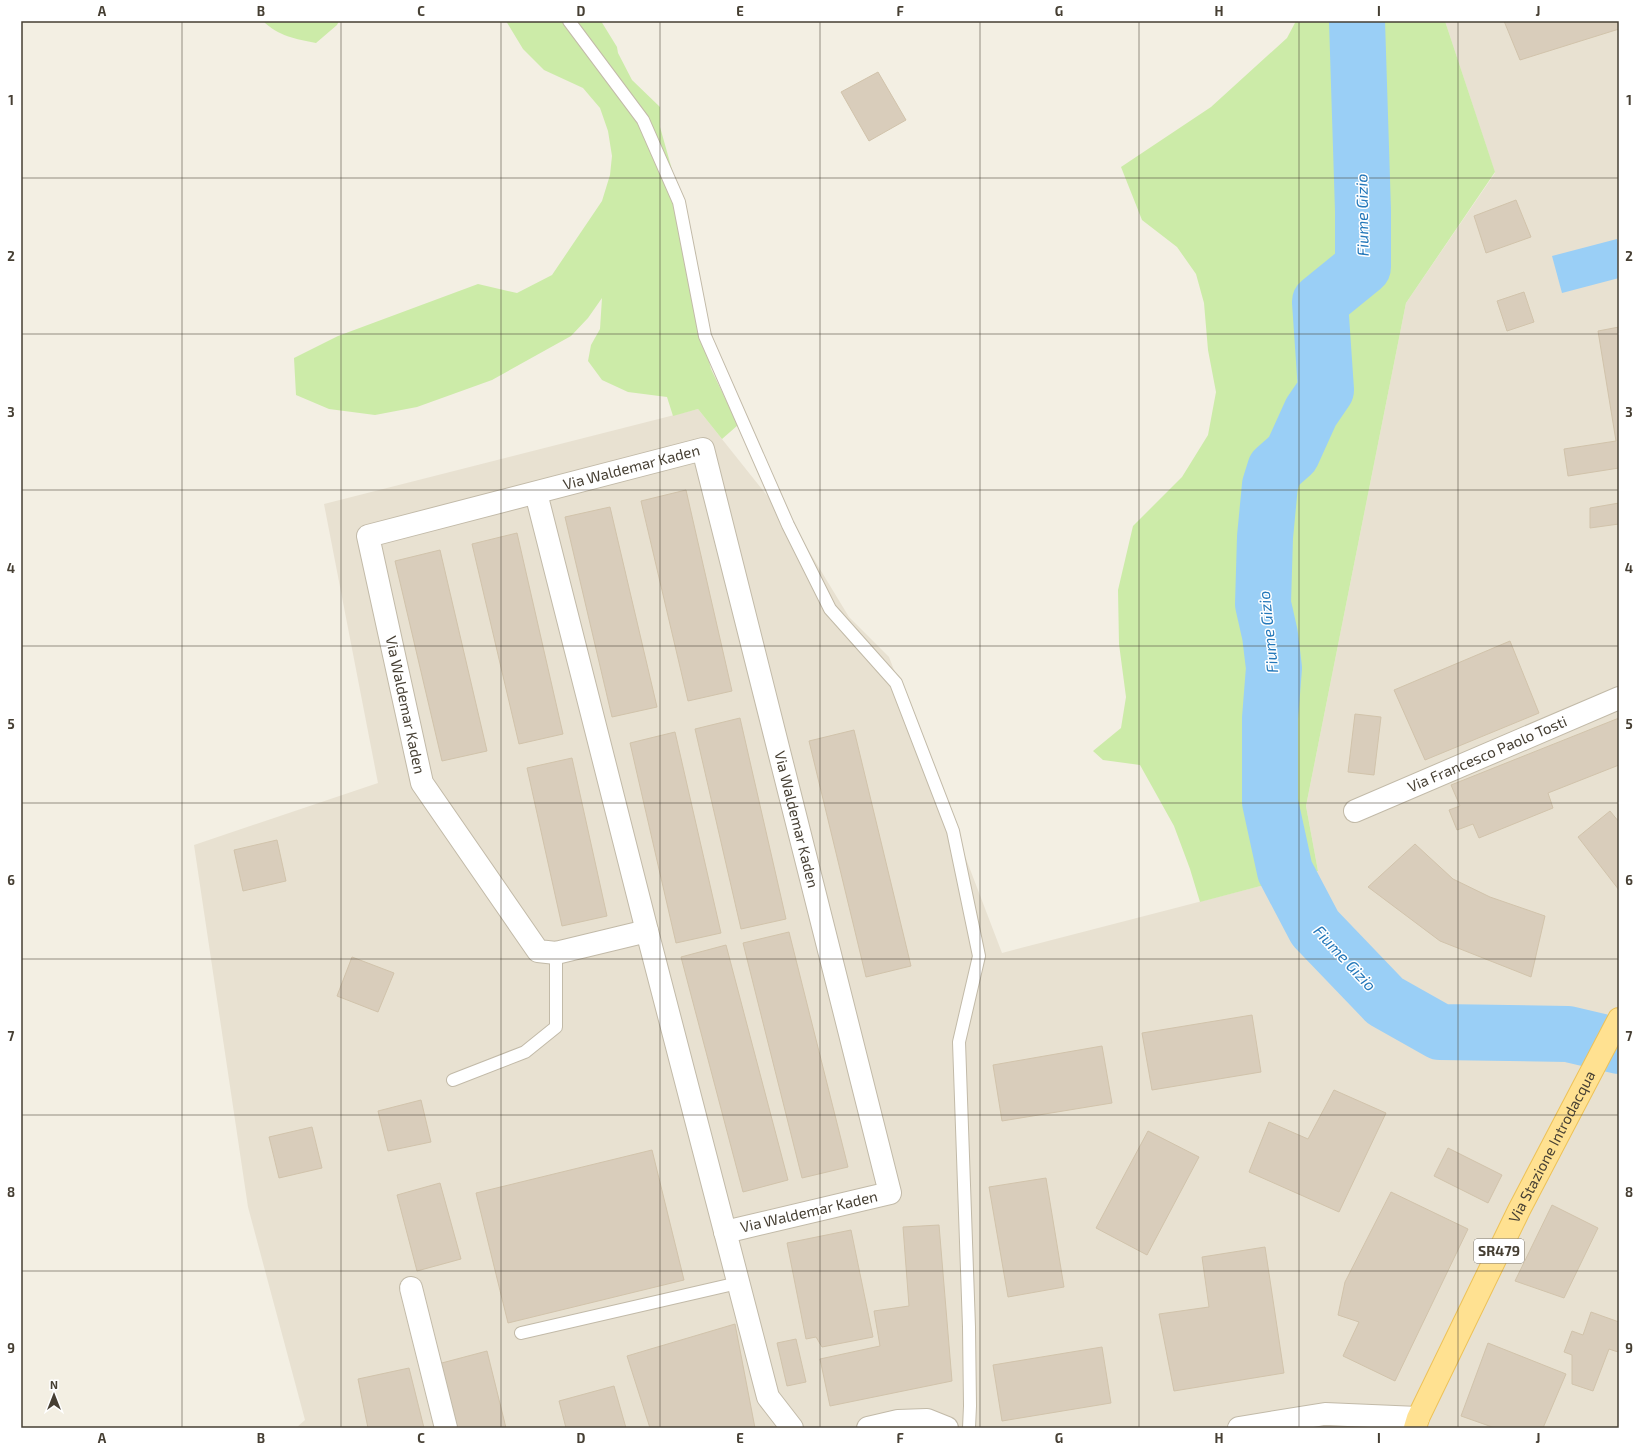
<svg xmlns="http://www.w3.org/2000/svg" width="1640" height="1449" font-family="'Exo 2',sans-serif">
<rect width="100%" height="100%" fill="#f3efe3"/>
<path fill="#e8e1d1" d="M1445,21H1619V1428H296L305,1420L248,1207L194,845L378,783L324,504L698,409L801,538L849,617L889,657L1002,953L1318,871L1306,806L1406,303L1495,173Z"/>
<path fill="#cceba8" d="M263,21H339L337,25L316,43C296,39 278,36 263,21Z
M506,21H601L617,47L618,53L632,80L660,107V127L696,255L697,315L711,369L738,425L722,439L698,409L673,416L667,397L628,392L602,380L588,361L591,345L600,329L602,298L588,318L571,336L492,380L417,407L375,415L329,409L296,395L294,358L338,336L478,284L517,293L552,275L602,201L610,175L612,156L608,131L600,108L583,88L544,70L523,49Z
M1296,21H1445L1495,172L1406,303L1306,806L1318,871L1200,902L1190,869L1174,826L1140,765L1103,760L1093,751L1121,728L1126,697L1119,644L1118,590L1133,526L1182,477L1208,435L1216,392L1208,350L1204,303L1196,274L1177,247L1142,220L1121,167L1211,107L1287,38Z"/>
<path fill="#9acff6" d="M1617,239L1619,248V278L1562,293L1552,256Z"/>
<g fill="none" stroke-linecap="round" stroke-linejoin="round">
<path stroke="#9acff6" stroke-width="56" d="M1357,21L1363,211V267L1320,302L1326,390L1311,412L1292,454L1275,469L1270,485L1265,537L1263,604L1270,635L1274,668L1270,718V802L1285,871L1315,928L1385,1001L1440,1032L1568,1034L1619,1046"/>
</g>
<path fill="#d9cdbb" stroke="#d1c3ab" d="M1504,21H1619V29L1520,60Z
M878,72L906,120L869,141L841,92Z
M1516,200L1531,237L1486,253L1474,216Z
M1524,292L1534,322L1507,331L1497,301Z
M1619,327V468L1568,476L1564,449L1616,441L1598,331Z
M686,490L732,691L688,701L641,501Z
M1619,503V524L1590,528V508Z
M610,507L657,707L612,717L565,517Z
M517,533L563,734L519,744L472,544Z
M440,550L487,751L442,761L395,561Z
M1510,641L1539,713L1425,760L1394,690Z
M1355,714L1381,717L1374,775L1348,772Z
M740,718L786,919L741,929L695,729Z
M1619,718V765L1548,793L1553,808L1479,838L1473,824L1457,830L1449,810L1460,806L1451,785Z
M854,730L911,966L866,977L809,741Z
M675,732L721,933L676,943L630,743Z
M572,758L607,916L562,926L527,768Z
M1610,811L1619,822V890L1578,837Z
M277,840L286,881L243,891L234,850Z
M1415,844L1453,879L1490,897L1545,916L1531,977L1440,941L1368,887Z
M789,932L848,1167L802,1178L743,943Z
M726,945L788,1180L743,1192L681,957Z
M352,957L394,973L378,1012L337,996Z
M1252,1015L1261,1072L1152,1090L1142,1033Z
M1102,1046L1112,1103L1002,1121L993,1065Z
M1334,1090L1386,1113L1339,1212L1249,1172L1269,1122L1308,1139Z
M421,1100L431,1142L388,1151L378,1111Z
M312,1127L322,1168L279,1178L269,1137Z
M1148,1131L1199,1157L1147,1255L1096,1228Z
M1448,1148L1502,1175L1488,1203L1434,1176Z
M652,1150L684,1280L508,1323L476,1193Z
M1046,1178L1064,1287L1008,1297L989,1187Z
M440,1183L461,1259L417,1271L397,1195Z
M1391,1192L1468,1229L1395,1381L1343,1356L1359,1322L1338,1315L1345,1282Z
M1552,1205L1598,1228L1564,1298L1515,1281Z
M939,1225L952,1381L830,1406L820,1359L880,1346L874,1311L909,1306L903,1227Z
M851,1230L873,1337L822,1347L816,1337L806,1339L787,1243Z
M1265,1247L1284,1373L1174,1391L1159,1314L1209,1307L1202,1257Z
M1591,1312L1619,1322V1350L1618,1352L1609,1349L1593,1391L1572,1384V1355L1564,1352L1572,1331L1583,1335Z
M735,1324L755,1428H650L627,1356Z
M796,1339L806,1382L787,1386L777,1343Z
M1488,1343L1566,1374L1543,1428H1495L1461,1416Z
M1102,1347L1111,1403L1002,1421L993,1365Z
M487,1351L506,1428H455L438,1364Z
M409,1368L424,1428H368L358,1379Z
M614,1386L626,1428H566L559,1401Z"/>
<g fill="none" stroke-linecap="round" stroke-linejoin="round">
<defs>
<path id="service" d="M569,21L643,120L679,202L705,336L788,525L830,609L896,683L953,831L979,956L959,1042L969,1327L970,1406L969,1428
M453,1080L525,1052L556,1027V953
M521,1333L738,1283"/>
<g id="minor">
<path d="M536,493L647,931L768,1397L792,1428"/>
<path id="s1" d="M1355,811L1619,698"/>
<path id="s2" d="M647,931L556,953L538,951L422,783L368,536L703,449L890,1193L725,1232"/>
<path d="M411,1288L446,1428"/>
<path d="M868,1428L898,1421L927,1420L947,1428"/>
<path d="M1239,1428L1325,1414L1418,1418"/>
</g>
<g id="primary">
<path id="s3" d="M1415,1428L1418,1418L1519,1210L1619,1019"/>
</g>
</defs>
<use href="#service" stroke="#c2baa8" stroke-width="14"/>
<use href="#minor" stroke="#c2baa8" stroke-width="24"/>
<use href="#primary" stroke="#edc258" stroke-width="24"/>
<use href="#service" stroke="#fff" stroke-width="12"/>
<use href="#minor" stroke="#fff" stroke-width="22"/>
<use href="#primary" stroke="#ffe191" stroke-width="22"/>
</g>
<path fill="none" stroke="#463f33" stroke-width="1" stroke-opacity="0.55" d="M182,21V1428M341,21V1428M501,21V1428M660,21V1428M820,21V1428M980,21V1428M1139,21V1428M1299,21V1428M1458,21V1428M21,178H1619M21,334H1619M21,490H1619M21,646H1619M21,803H1619M21,959H1619M21,1115H1619M21,1271H1619"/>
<g text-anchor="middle" stroke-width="3" stroke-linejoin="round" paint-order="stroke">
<rect fill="#fff" stroke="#7e7970" stroke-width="1" x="1474" y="1239" width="50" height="24" rx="3"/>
<g font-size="14" font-weight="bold" fill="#463f33">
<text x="1499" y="1256">SR479</text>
</g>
<g font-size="15" fill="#463f33" stroke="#fff">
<text dy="5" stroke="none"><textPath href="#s2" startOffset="841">Via Waldemar Kaden</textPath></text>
<text transform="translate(405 705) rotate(78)" y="5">Via Waldemar Kaden</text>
<text dy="5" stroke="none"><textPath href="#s1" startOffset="144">Via Francesco Paolo Tosti</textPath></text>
<text dy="5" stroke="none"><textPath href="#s2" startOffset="1297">Via Waldemar Kaden</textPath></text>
<text dy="5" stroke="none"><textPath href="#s3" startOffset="313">Via Stazione Introdacqua</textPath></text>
<text transform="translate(809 1212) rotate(-13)" y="5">Via Waldemar Kaden</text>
</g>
<g font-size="16" font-style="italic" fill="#2478ba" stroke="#fff">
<text transform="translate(1362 215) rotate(-91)" y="6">Fiume Gizio</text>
<text transform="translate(1268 632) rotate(-96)" y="6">Fiume Gizio</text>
<text transform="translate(1345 958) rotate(47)" y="6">Fiume Gizio</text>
</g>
</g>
<rect width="1640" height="1449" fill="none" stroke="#ffffff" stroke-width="44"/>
<g transform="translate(54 1395)" stroke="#ffffff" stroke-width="3" paint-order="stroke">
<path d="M0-3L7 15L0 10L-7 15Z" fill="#463f33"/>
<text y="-6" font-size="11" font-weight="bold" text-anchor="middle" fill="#463f33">N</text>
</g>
<rect x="22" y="22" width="1596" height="1405" fill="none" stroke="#463f33" stroke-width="1.5"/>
<g font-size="13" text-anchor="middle" font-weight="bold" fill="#463f33">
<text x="102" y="16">A</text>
<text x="261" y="16">B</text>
<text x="421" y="16">C</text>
<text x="581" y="16">D</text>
<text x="740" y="16">E</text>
<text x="900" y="16">F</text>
<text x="1059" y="16">G</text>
<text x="1219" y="16">H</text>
<text x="1379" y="16">I</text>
<text x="1538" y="16">J</text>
<text x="11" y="105">1</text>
<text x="1629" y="105">1</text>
<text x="11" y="261">2</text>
<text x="1629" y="261">2</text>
<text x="11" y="417">3</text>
<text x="1629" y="417">3</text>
<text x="11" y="573">4</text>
<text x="1629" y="573">4</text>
<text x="11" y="729">5</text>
<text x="1629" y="729">5</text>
<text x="11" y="885">6</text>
<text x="1629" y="885">6</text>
<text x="11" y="1041">7</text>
<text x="1629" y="1041">7</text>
<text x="11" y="1197">8</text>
<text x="1629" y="1197">8</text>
<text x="11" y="1353">9</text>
<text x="1629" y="1353">9</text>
<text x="102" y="1443">A</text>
<text x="261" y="1443">B</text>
<text x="421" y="1443">C</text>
<text x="581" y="1443">D</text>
<text x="740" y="1443">E</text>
<text x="900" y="1443">F</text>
<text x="1059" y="1443">G</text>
<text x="1219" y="1443">H</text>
<text x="1379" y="1443">I</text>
<text x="1538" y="1443">J</text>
</g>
</svg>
